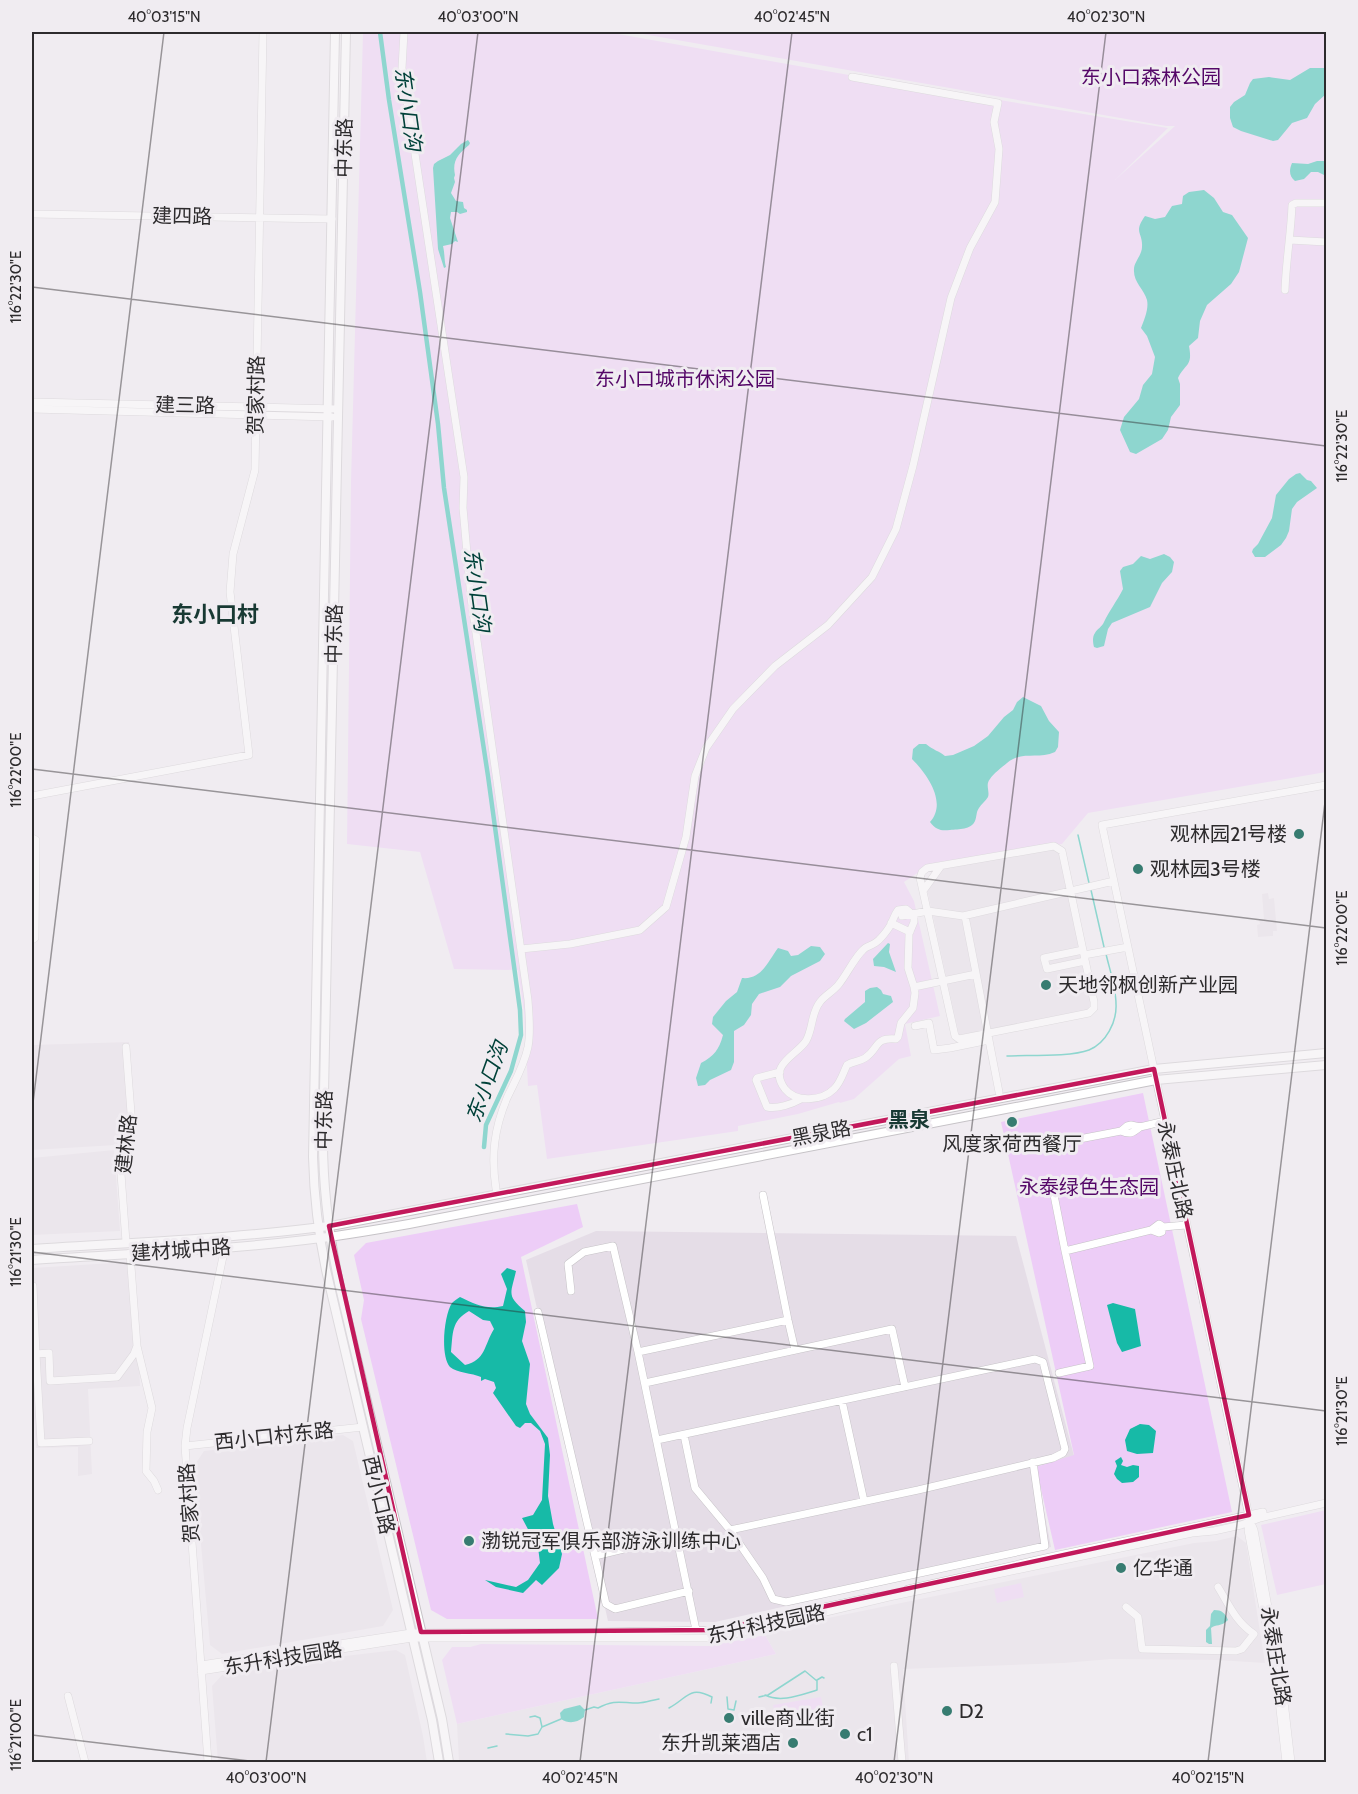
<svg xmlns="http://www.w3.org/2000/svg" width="1358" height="1794" font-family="Cabin,'Noto Sans SC',sans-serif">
<rect width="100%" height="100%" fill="#f0ecf1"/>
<path fill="#e5dde7" d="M1054,849L1059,852L1092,1002L1088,1010L959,1035L927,889L941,869Z
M1268,893L1269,899L1274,898L1277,931H1273V936L1258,937L1257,925L1260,924L1259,919H1264L1262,894Z
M129,1042L133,1144L32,1150V1045Z
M114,1150L120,1231L32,1235V1158Z
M596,1231L1016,1236L1074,1456L1036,1467L1051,1547L715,1622L608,1621L526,1260Z
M129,1262L138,1335L140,1386L88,1389L92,1474L78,1476V1447L36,1448L32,1387V1268Z
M343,1435L353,1441L393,1610L383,1626L222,1654L210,1645L194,1466L204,1451Z
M1237,1536L1246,1543L1265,1663L1217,1660L1111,1659L1064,1663L903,1669L909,1762H459L457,1724L776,1654L765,1635L784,1627L1194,1543L1216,1541Z
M396,1650L405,1655L423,1736L427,1762H218L212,1686L222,1675L345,1656Z"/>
<path fill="#edcdf7" d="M363,32H607L849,75L1168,128L1115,180L1175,126H1166L631,32H1326V772L1088,813L1062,844L931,864L904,882L914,901L940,1016L905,1024L911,1056L899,1059L854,1099L840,1103L839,1102L798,1114L738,1126V1131L547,1159L537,1085L528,1086L524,1012L518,970L454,969L420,852L347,844L351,481Z
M1143,1093L1232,1512L1055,1550L1036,1467L1074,1455L1001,1122Z
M577,1204L583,1227L521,1257L598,1619H447L431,1610L361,1319L364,1300L354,1255L366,1243Z
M1326,1510V1584L1277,1595L1261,1525Z
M1021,1583L1024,1597L997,1603L994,1589Z
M765,1635L776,1654L457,1724L442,1660L452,1647H470L481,1644L709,1646Z
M821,1697L823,1708L775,1715L773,1705Z"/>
<path fill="#17baa7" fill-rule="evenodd" d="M1310,68H1326V94L1315,104L1307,118L1292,123L1278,140L1273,141L1241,131L1233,127L1230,118V107L1234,102L1245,95L1250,83L1253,79L1269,77L1290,80Z
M468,140L470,143L469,145C458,154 452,161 455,175L454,178L455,182L451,193L456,201L463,202L464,208L467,210V212L460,214L457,212H451L450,218L458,242L455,241L452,244L443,246C445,254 444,260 446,267L444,268L438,249L433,168L434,164L438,161L450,155L461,144Z
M1317,161H1326V176L1318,172H1311L1304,179L1295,181C1289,176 1289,170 1292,163L1308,164Z
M1204,190L1214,198L1223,212L1232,215L1248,238L1239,272L1231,284L1207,305L1200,321L1198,338L1189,346C1193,367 1185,363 1178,378L1180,384V405L1171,417L1168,430L1162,439L1136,454L1130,452L1120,430L1124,417L1139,399L1143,385L1152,374L1155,357L1147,336L1141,328C1144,320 1149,309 1147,300C1144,289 1133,282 1134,269C1134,262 1142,255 1142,247C1143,232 1133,233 1145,216L1155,219L1165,217L1172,206L1182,204L1183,196L1189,192Z
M1300,473L1307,480L1311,481L1317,488L1297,502L1292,509L1289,531L1286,538L1281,545L1265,557H1255L1252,552L1253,549L1258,544L1272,518L1276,495L1289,479L1296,474Z
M1164,554L1170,557L1174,562L1172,572L1162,583L1150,607L1112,623L1108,629L1104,646L1097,648L1094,647C1093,643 1092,637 1095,633C1097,629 1102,627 1104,622C1109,611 1117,601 1123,589L1120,571L1123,567L1133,564L1141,556L1150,559Z
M1023,697L1041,706L1049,721L1059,732L1058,747L1055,752C1037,760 1023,750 1007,763C1002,767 993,774 990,779C985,785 990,791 988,797C986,801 981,804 979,808C976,812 977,816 975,821C971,830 959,829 950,830C941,831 936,830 930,822C948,802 926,773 912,759L913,749L919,744H926C933,750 939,751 945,756L953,755L974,746L988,736L1004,717L1013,710L1017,702Z
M888,943L890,944L889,952L896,972L884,967L874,966L873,959Z
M811,946L820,947L825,954L820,961L791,976L780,987L759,994L752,1004L751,1015L744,1025L734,1031V1062L731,1070L710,1080L705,1085L698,1086L696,1078L701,1063C714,1056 719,1050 723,1035L712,1024L713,1017L726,1001L737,992L742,978C762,980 768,961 778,948L788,951L791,956L798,955Z
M877,987L881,990L883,994L891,996L893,1002L866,1023L854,1029L844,1021L845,1019L865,1002V991L870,988Z
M507,1268L516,1271C511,1294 506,1295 525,1311L526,1322L522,1341L530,1364L526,1404L530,1414L548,1438L550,1455L548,1496L553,1524L562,1554L559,1568L542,1585L536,1580L523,1593L496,1587L485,1580L516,1587L528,1580L540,1563L536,1531L530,1533L522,1518L533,1515L542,1500L545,1444L540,1431L531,1423H525L520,1428L516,1426L493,1393L496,1388L494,1382L485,1379L481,1381V1377C472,1373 457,1373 450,1367C440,1356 444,1315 452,1303C454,1301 457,1299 460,1297C475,1304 486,1310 503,1306L507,1289L501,1274ZM469,1311L483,1320L490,1321L494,1329C484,1345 486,1360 465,1365L451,1352C453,1334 451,1321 469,1311Z
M1113,1303L1135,1309L1141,1346L1122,1352L1117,1343L1107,1305Z
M1140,1424L1149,1425L1156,1431L1153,1453L1137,1454L1127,1451L1125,1440L1130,1429Z
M1121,1457L1123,1461L1121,1465L1127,1467L1133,1465L1139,1466V1477L1133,1482L1122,1483L1117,1479L1114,1474L1117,1466L1115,1461Z
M1214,1610C1222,1610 1225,1613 1228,1620C1221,1627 1216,1624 1211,1628L1212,1644H1209L1206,1642V1630L1210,1626L1211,1614Z
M580,1705L585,1710L584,1717C576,1723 569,1724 561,1719L560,1713L564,1709Z"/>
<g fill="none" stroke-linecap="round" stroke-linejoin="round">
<path stroke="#17baa7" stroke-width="1.5" d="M1078,835L1089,883
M1091,890L1104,947
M1007,1056C1028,1055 1071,1057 1089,1050C1106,1043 1117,1022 1116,1004C1116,988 1110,971 1106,954
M765,1695C781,1703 800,1695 817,1690V1680L822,1677L824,1678
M727,1697L728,1709L734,1710L736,1701
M759,1697L768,1695L805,1671L817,1681
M669,1708C688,1698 689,1685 712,1697L711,1703
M585,1710L594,1707L598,1708C615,1699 621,1703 638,1703C645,1703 652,1700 659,1699
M530,1717L535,1716L540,1718L542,1727
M506,1734L528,1736L538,1734L542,1727L561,1719
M488,1748L497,1746"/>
<path stroke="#17baa7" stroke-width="4.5" d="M380,32L389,100L420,292L438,424L444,488L488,776L520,1010L521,1035L511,1071L486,1125L484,1147"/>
<defs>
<path id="minor" d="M404,32L402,68L464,477L463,508L471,598L528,1000C529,1016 531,1031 528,1047C524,1066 515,1081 507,1098C494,1129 491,1156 496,1189
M32,214L332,219
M1290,240L1326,242
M1285,290C1286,261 1291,233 1292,205L1296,203H1326
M32,402L338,409
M32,409L332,417
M32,796L249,755L230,592L233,554L255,470L263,32
M32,838L36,840L35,938L32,940
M923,891L941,866
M902,916L928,911L963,916L1114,881
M965,916L999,1092
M891,923L910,932
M521,949L570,944L640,930L666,907L686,837L695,776L706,748L733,709L775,666L828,625L872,577L896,529L913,466L951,298L970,248L995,202L999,149L994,122L998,103L852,77
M1083,950L1044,958L1047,969L1085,961
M1084,955L1094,1002V1008L1089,1013L959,1039L955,1036L920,878L922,872L927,868L1054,846L1062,851L1084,955L1128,947
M914,987L915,993L913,1008L901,1023L898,1037L896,1039C874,1037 879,1049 865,1058C859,1062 853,1061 847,1065C843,1073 841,1082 834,1089C822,1101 796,1103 785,1089C767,1065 796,1056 806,1041C813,1029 811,1013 820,1002C825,995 834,991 839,984C847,974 855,957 863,950C866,946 871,946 875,943C880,940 887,931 890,926C893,921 894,915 898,910L906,909L912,914L914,918V922L909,934L908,968L914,987L976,974
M915,1026L929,1023L934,1050L950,1048L989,1040
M780,1072L757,1078L756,1080L767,1107C778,1109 792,1104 801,1099
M1140,1127C1133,1133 1130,1135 1121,1131L1127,1126L1131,1125L1140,1127L1165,1121
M1074,1140L1121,1131
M763,1195L788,1320L795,1350
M1054,1195L1065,1251L1151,1230
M1159,1224L1162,1226V1232L1159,1233L1151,1230Z
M1163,1227L1186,1225
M126,1242L121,1174L131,1138L132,1126L126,1047
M130,1253L137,1346L152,1408L147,1432L146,1471L154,1481L158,1490
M32,1286H33L36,1354
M571,1291L568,1264L584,1252L613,1246L638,1352L696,1630
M538,1312L606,1604L615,1609L689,1591
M638,1352L788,1320
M1059,1373L1090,1366L1065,1251
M645,1383L892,1329L905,1387
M842,1401L864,1501
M657,1440L1035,1359L1043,1362L1065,1449L1063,1453L1053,1458L918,1490L730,1530L695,1488L684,1435
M89,1441L41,1443L36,1354L49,1353L50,1381L117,1377L134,1354L137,1346
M185,1446L363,1427
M1249,1521L1248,1530L1277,1683L1286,1762
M730,1530L763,1578L773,1599L786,1602L1045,1546L1033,1462
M595,1556L677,1536
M908,1589L1059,1555L1263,1512
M1126,1607L1138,1617L1142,1649L1236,1651L1242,1649L1254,1634C1236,1622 1229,1605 1218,1587
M201,1665L411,1633L599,1632L715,1630L876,1596
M894,1666L902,1762
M201,1671L412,1638H717L889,1597L1192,1533L1214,1531L1241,1525L1260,1518L1326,1503
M68,1696L85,1762
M208,1762L185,1446L187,1428L225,1247
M1291,1762L1282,1684L1254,1530L1250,1521L1102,825L1326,785"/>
<path id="major" d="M335,32L313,1157C314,1195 318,1232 326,1270L432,1720L439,1762
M346,32L323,1140C323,1189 329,1236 339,1283L442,1719L449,1762
M32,1249C133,1242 236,1239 336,1225L1154,1069L1326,1053
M32,1260C123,1254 214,1251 305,1240C340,1236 375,1230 409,1224L1156,1080L1326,1065"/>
</defs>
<use href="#minor" stroke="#c6c3c7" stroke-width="8"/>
<use href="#major" stroke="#c6c3c7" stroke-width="10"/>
<use href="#minor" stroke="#fff" stroke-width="7"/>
<use href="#major" stroke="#fff" stroke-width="8"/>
</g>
<path d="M0 0H1358V1794H0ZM1154,1069L1249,1515L715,1630L421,1632L329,1226Z" fill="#f0ecf1" fill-opacity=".55" fill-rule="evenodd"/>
<path fill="none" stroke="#c2185b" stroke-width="4.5" stroke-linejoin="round" d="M1154,1069L1249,1515L715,1630L421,1632L329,1226Z"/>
<path fill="none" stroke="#2d2b2d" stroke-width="1.5" stroke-opacity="0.45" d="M32,287L1326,446M32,769L1326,928M32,1111L164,32M32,1252L1326,1411M32,1735L258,1762M266,1762L478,32M580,1762L792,32M894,1762L1106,32M1208,1762L1326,794"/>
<g fill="#377c71" stroke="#f0ecf1" stroke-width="2">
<circle cx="1299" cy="834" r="6"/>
<circle cx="1138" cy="869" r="6"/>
<circle cx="1046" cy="985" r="6"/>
<circle cx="1012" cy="1122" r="6"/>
<circle cx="469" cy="1541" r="6"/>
<circle cx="1121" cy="1568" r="6"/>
<circle cx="947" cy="1711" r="6"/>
<circle cx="729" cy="1718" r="6"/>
<circle cx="845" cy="1734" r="6"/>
<circle cx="793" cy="1743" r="6"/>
</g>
<g text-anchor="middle" stroke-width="6" stroke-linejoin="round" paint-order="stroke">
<g font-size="20" fill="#550868" stroke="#f0ecf1">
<text x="1151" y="84">东小口森林公园</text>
<text x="685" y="386">东小口城市休闲公园</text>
<text x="1089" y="1194">永泰绿色生态园</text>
</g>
<g font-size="20" fill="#2d2b2d" stroke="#f0ecf1">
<text transform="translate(344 148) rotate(-89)" y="7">中东路</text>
<text transform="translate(182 216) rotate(1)" y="7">建四路</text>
<text transform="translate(256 395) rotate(-89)" y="7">贺家村路</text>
<text transform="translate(185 405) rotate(1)" y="7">建三路</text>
<text transform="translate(334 634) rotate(-89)" y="7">中东路</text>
<text transform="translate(324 1120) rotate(-89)" y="7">中东路</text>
<text transform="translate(821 1133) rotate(-11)" y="7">黑泉路</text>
<text transform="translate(126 1144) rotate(-84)" y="7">建林路</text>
<text transform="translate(1175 1170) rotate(78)" y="7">永泰庄北路</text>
<text transform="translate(181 1250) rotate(-4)" y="7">建材城中路</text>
<text transform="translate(274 1436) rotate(-6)" y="7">西小口村东路</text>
<text transform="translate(379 1495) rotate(77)" y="7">西小口路</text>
<text transform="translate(189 1503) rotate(-94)" y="7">贺家村路</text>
<text transform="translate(766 1624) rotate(-12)" y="7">东升科技园路</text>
<text transform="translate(1276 1656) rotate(81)" y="7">永泰庄北路</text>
<text transform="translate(283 1658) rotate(-9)" y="7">东升科技园路</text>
</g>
<g font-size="20" fill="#2d2b2d" stroke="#f0ecf1" text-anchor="start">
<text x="1287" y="841" text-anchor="end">观林园21号楼</text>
<text x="1150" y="876">观林园3号楼</text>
<text x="1058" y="992">天地邻枫创新产业园</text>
<text x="1012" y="1151" text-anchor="middle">风度家荷西餐厅</text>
<text x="481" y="1548">渤锐冠军俱乐部游泳训练中心</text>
<text x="1133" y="1575">亿华通</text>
<text x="959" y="1718">D2</text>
<text x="741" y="1725">ville商业街</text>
<text x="857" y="1741">c1</text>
<text x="781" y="1750" text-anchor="end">东升凯莱酒店</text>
</g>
<g font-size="21" font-style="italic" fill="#004139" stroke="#f0ecf1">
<text transform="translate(408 109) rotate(82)" y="7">东小口沟</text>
<text transform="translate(477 590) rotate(82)" y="7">东小口沟</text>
<text transform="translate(487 1082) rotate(-70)" y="7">东小口沟</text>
</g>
<g font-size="21" font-weight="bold" fill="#183933" stroke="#f0ecf1">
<text x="909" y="1127">黑泉</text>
</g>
<g font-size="22" font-weight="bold" fill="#183933" stroke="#f0ecf1">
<text x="215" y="622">东小口村</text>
</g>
</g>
<rect width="1358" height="1794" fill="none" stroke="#f0ecf1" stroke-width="66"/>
<rect x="33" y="33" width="1292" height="1728" fill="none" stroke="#2d2b2d" stroke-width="2"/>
<g font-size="15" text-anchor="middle" fill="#2d2b2d">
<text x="164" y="22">40°03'15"N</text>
<text x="478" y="22">40°03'00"N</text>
<text x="792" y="22">40°02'45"N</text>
<text x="1106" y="22">40°02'30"N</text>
<text transform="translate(16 287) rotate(-90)" y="5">116°22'30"E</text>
<text transform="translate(1342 446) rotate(-90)" y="5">116°22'30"E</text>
<text transform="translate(16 770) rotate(-90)" y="5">116°22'00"E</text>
<text transform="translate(1342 928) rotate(-90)" y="5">116°22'00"E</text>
<text transform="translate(16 1252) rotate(-90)" y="5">116°21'30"E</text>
<text transform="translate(1342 1411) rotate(-90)" y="5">116°21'30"E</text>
<text transform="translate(16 1735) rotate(-90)" y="5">116°21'00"E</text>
<text x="266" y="1783">40°03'00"N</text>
<text x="580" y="1783">40°02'45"N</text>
<text x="894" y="1783">40°02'30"N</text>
<text x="1208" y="1783">40°02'15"N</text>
</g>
</svg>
